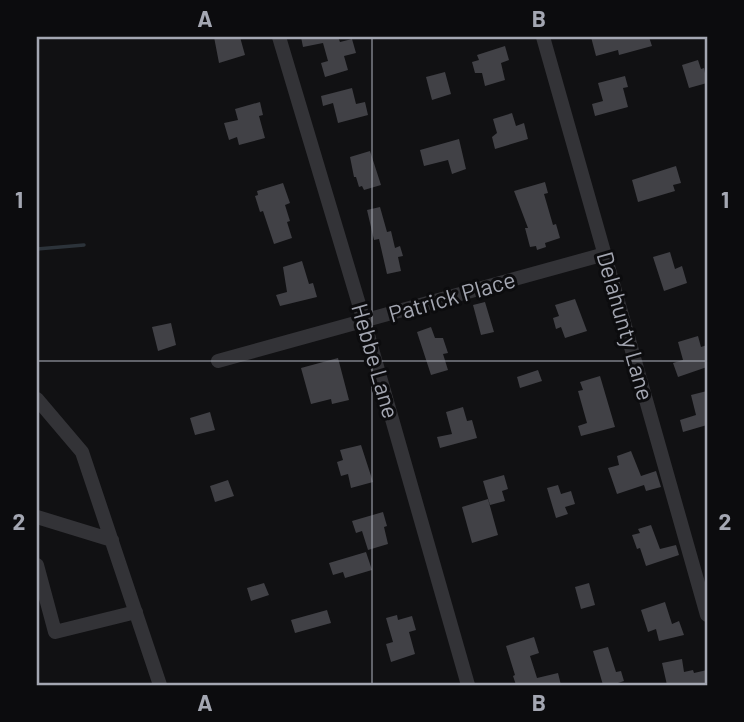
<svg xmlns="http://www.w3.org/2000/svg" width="744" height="722" font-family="Barlow,sans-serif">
<rect width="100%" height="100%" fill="#111113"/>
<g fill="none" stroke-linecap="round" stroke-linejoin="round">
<path stroke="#2c333a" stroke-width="3.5" d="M37,249L84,245"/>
</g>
<path fill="#414146" d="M214,37H240L245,55L219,63Z
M301,37H338L340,42L352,39L356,53L344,56L348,70L325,77L321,63L328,61L323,43L303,47Z
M591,37H649L652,46L619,55L618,50L596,56Z
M505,46L509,60L501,63L505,80L485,86L482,73H475L472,62L479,60L477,55Z
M698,60L701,69L704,68L707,83L689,88L682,65Z
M445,72L451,94L432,100L426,77Z
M625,76L628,87L623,88L628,107L595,116L592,104L603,101L598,83Z
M352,88L356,104L365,102L368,115L338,123L333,103L323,106L321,96Z
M260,102L263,115L259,116L265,138L239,145L237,137L229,140L224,123L238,120L235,109Z
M512,113L516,126L524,123L528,139L495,149L492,137L497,133L493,119Z
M459,139L466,169L452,174L448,160L424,166L420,150Z
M370,151L381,185L364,190L362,186L359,187L356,177H354L350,157Z
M676,166L681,183L673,185L675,191L638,202L632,180Z
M545,182L548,193L544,194L553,225L556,224L560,238L545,243L546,247L537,250L536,246L530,247L525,228H528L514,191Z
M283,183L290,203L285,205L290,221L287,222L292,238L274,244L263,211L260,212L255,196L258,195L257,191Z
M380,207L387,232L391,231L395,248L400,246L403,256L398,257L401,271L387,274L379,239L374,240L367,210Z
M670,252L675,269L682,266L687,283L664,291L653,257Z
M302,261L309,284L313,283L317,297L280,306L276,295L287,292L283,267Z
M575,299L587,331L565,338L561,327L556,329L553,318L559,316L555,305Z
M485,302L494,332L481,335L473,305Z
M171,323L176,345L158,351L152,327Z
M431,327L435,338H443L448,353L443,354L448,370L431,375L417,332Z
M698,336L701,347L707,345V367L678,377L673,363L683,360L678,342Z
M338,358L349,400L332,404L331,399L311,404L301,368Z
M538,370L542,381L520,388L517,377Z
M600,376L615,427L581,436L578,426L587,423L578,391L583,390L580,382Z
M707,391V425L683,432L680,420L696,415L691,395Z
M463,407L467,421L472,420L477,438L440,448L437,437L452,434L446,412Z
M210,412L215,430L195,435L190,418Z
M361,445L373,482L351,488L348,474L341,476L337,462L343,460L340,450Z
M631,451L641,476L656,471L661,487L646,491L644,485L617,494L608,468L619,465L617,456Z
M504,475L508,489L502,491L505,501L490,505L483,481Z
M228,480L234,496L215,502L210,486Z
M558,485L561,494L571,491L575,504L565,507L568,514L556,518L547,488Z
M488,499L498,535L472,543L462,507Z
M383,512L387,526L384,527L388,544L368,550L362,531L356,533L352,521Z
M651,525L660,549L676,545L679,555L646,566L640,548L637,549L632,535L640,533L638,529Z
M366,552L372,570L345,578L343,572L333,575L329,563Z
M264,583L269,595L251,601L247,588Z
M589,583L595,605L581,609L575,587Z
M665,602L672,624L679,621L684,635L659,641L656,629L648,632L641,610Z
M327,610L331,623L295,633L291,620Z
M397,615L398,620L412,616L416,630L409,632L415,654L391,662L386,644L393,642L386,618Z
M534,637L539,653L530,656L537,678L558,673L561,685H516L513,676L515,675L506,646Z
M608,647L616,672L621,671L624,681L618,683L619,685H603L593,651Z
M682,659L684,672L693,670L694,673L707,670V685H667L662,663Z"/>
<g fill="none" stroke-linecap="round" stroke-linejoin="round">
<path stroke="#333337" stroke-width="14" d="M279,37L364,321L468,685
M543,37L707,615
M218,361L605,254
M37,399L82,452L160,685
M37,517L112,540
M37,565L55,632L136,612"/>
</g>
<path fill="none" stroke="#a4a7b2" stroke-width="2" stroke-opacity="0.55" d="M372,37V685M37,361H707"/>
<g text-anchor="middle" stroke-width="6" stroke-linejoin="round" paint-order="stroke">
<g font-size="23" fill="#a4a7b2" stroke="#0c0c0e">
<text transform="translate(452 297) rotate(-16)" y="8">Patrick Place</text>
<text transform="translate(625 326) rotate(74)" y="8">Delahunty Lane</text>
<text transform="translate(375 361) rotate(74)" y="8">Hebbe Lane</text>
</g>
</g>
<rect width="744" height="722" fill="none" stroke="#0c0c0e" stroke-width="77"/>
<rect x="38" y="38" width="668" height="646" fill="none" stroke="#a4a7b2" stroke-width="2.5"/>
<g font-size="23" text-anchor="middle" font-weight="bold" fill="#a4a7b2">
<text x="205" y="27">A</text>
<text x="539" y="27">B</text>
<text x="19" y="208">1</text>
<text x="725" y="208">1</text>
<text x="19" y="530">2</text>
<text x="725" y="530">2</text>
<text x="205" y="711">A</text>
<text x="539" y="711">B</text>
</g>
</svg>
